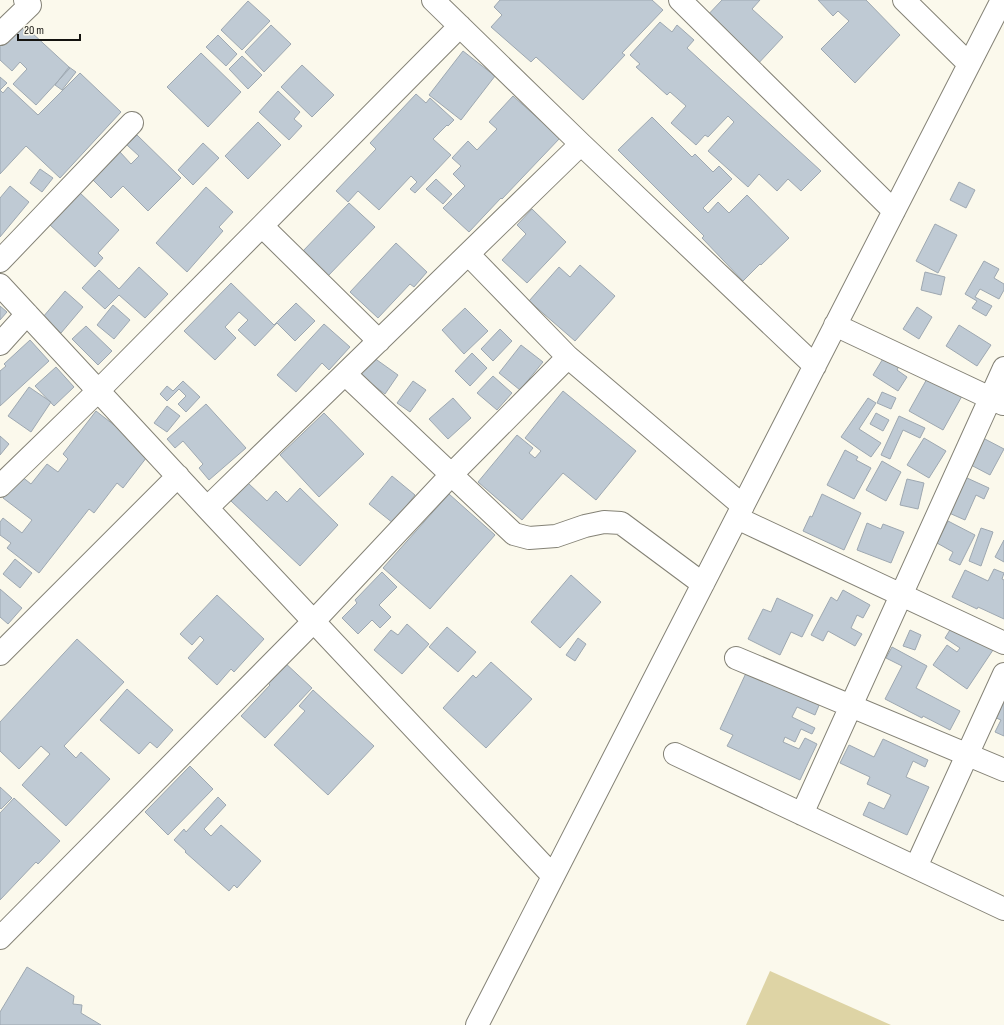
<svg xmlns="http://www.w3.org/2000/svg" width="1004" height="1025" font-family="'Sofia Sans Condensed',sans-serif">
<rect width="100%" height="100%" fill="#fbf9ec"/>
<path fill="#ded4a5" d="M770,971L891,1025H746Z"/>
<path fill="#bfcad4" stroke="#9ea8b1" d="M500,0H652L663,10L622,53L625,55L583,100L536,57L531,62L491,27L502,15L494,7Z
M722,0H760L752,9L783,37L755,67L703,20Z
M818,0H866L900,35L855,83L821,49L849,21L838,11L833,16Z
M248,1L270,21L242,50L221,30Z
M18,20L70,68L36,105L13,84L27,69L20,62L12,71L0,60V39Z
M660,22L672,32L677,25L694,40L687,48L821,171L801,191L788,179L777,191L759,174L748,187L708,151L734,122L728,116L708,137L705,135L696,145L671,123L686,106L670,92L667,95L636,67L640,64L630,55Z
M271,25L291,44L264,72L245,52Z
M218,35L237,54L226,66L206,47Z
M463,51L495,76L461,120L429,95Z
M201,53L241,92L208,127L167,87Z
M242,56L262,75L248,89L229,69Z
M302,65L334,95L312,117L281,87Z
M69,67L76,72L62,90L55,85Z
M80,73L121,112L60,178L26,146L0,174V77L7,83L0,90L3,93L8,87L38,115Z
M278,91L300,112L294,119L302,126L289,140L259,112Z
M416,94L426,103L430,98L454,120L448,126L447,125L433,139L451,155L415,193L410,189L417,182L411,176L379,210L358,191L348,202L336,191L376,149L370,143Z
M513,96L560,138L502,199L501,198L469,232L443,208L465,186L453,174L461,166L452,158L468,141L477,150L497,129L489,122Z
M652,117L692,157L695,154L713,172L719,166L732,179L703,208L708,213L718,202L729,213L747,195L789,238L761,265L760,264L743,281L702,238L704,236L618,150Z
M258,122L281,145L248,179L225,156Z
M137,135L181,178L148,211L123,186L111,198L93,180L120,152L131,164L139,156L127,145Z
M203,143L219,158L193,185L178,170Z
M40,169L53,178L42,192L30,183Z
M436,179L452,194L443,204L426,189Z
M959,182L975,190L966,208L950,200Z
M10,186L29,202L0,237V198Z
M206,187L233,212L219,227L223,231L187,272L156,243Z
M79,192L119,230L98,253L103,258L95,267L49,224Z
M349,203L375,227L328,276L303,251Z
M532,209L566,242L527,283L502,260L526,234L517,225Z
M935,224L957,235L938,273L916,261Z
M396,243L427,272L414,287L410,284L378,318L350,292Z
M984,261L999,269L994,278L1004,284V290L999,299L980,289L975,297L992,306L986,316L972,308L977,301L965,294Z
M580,265L615,296L575,341L529,301L559,267L570,277Z
M139,267L168,294L145,318L119,295L105,309L82,288L99,270L119,289Z
M925,272L945,277L941,295L921,290Z
M231,283L274,325L296,303L315,321L295,341L277,323L255,346L238,330L248,320L239,312L225,327L236,338L215,360L184,331Z
M65,291L83,307L61,333L43,317Z
M113,305L130,320L114,339L97,325Z
M0,306L7,312L0,320Z
M917,307L932,317L919,339L903,329Z
M465,308L488,331L464,354L442,330Z
M324,324L350,347L329,370L322,363L296,392L277,375Z
M959,325L991,345L977,366L946,346Z
M86,326L112,351L98,365L72,339Z
M500,329L512,341L493,361L481,349Z
M30,340L49,361L0,406V371L6,366L4,364Z
M521,345L543,362L520,390L499,373Z
M472,353L487,368L470,386L455,371Z
M370,355L398,375L385,394L357,373Z
M884,357L899,366L897,370L907,377L898,391L873,375Z
M56,367L74,387L54,406L35,386Z
M493,376L512,393L497,410L477,393Z
M928,377L962,396L943,430L909,411Z
M183,381L200,397L186,412L178,404L186,396L179,389L167,401L160,394L167,386L173,391Z
M413,381L426,390L410,412L397,403Z
M29,387L51,402L31,432L8,416Z
M563,391L636,451L596,500L563,473L522,520L478,482L517,435L533,448L529,453L535,458L541,451L525,438Z
M882,392L896,398L891,409L877,403Z
M453,398L471,418L448,439L429,419Z
M868,398L876,403L859,429L881,443L871,457L841,437Z
M206,404L246,448L209,480L199,468L203,464L183,441L175,448L167,439Z
M167,406L180,416L167,432L154,423Z
M96,411L150,453L123,488L117,483L94,513L89,509L39,573L7,548L11,543L0,535V522L3,518L22,533L32,520L3,498L21,476L31,484L47,464L58,472L68,459L63,454Z
M324,413L364,454L319,497L280,455Z
M876,413L889,420L883,431L870,424Z
M899,416L925,428L920,438L903,430L890,459L881,455Z
M0,436L9,444L0,455Z
M924,438L946,451L929,478L907,465Z
M983,438L1004,449L990,475L969,464Z
M845,450L858,457L856,460L871,468L854,499L827,485Z
M882,461L901,472L886,501L866,490Z
M956,473L989,488L984,499L976,495L965,520L940,509Z
M392,476L415,495L393,523L369,504Z
M907,479L924,483L918,509L900,505Z
M248,483L267,501L276,491L287,502L300,488L338,525L300,566L231,501Z
M449,494L495,535L430,609L383,568Z
M822,494L861,513L844,550L803,531L810,516L812,517Z
M948,521L975,535L960,565L949,560L953,552L937,543Z
M867,523L881,529L883,524L904,532L891,563L857,550Z
M981,528L993,532L981,566L969,561Z
M1004,540V562L995,557Z
M15,559L32,573L20,588L3,574Z
M994,569L1004,573L1002,579L1004,580V619L978,607L977,609L952,597L965,570L988,581Z
M382,572L397,587L379,605L391,617L380,628L372,620L358,634L342,618L357,603L355,600Z
M571,575L601,602L560,648L531,622Z
M0,589L22,608L8,624L0,617Z
M843,590L870,605L863,618L857,615L851,628L862,634L855,646L828,631L823,641L811,635L831,597L837,601Z
M217,595L264,639L234,672L231,669L217,685L188,658L204,640L200,636L192,645L180,634Z
M777,598L813,615L802,637L791,632L780,655L748,639L763,609L771,612Z
M956,620L995,647L967,689L933,665L947,645L957,652L960,648L945,638Z
M407,624L429,644L402,674L374,650L391,630L398,635Z
M447,627L476,652L458,672L429,647Z
M910,630L921,635L915,650L903,646Z
M578,638L586,644L575,661L566,655Z
M77,639L124,682L64,746L76,758L81,752L110,779L66,826L22,785L50,754L41,746L19,769L0,751V722Z
M892,647L927,666L916,688L960,711L950,730L923,716L922,718L885,699L902,666L886,658Z
M753,658L825,691L815,715L797,707L792,717L815,728L812,734L801,729L795,742L785,737L783,742L799,749L805,738L817,744L800,780L727,746L733,735L720,729Z
M283,661L312,688L265,738L241,716L270,685L265,680Z
M491,662L532,699L486,748L443,708L473,675L476,678Z
M127,689L173,730L157,748L150,742L139,754L100,720Z
M313,690L374,746L328,795L274,745L305,711L299,706Z
M1004,697V736L995,732L1001,720L994,717Z
M883,739L928,760L925,767L913,761L906,777L929,787L907,835L863,815L869,802L884,809L891,795L867,784L870,777L840,763L849,745L874,757Z
M190,766L213,789L168,835L145,812Z
M0,787L12,798L1,809L0,808Z
M218,797L226,805L204,829L211,836L221,825L261,861L237,888L234,885L229,891L185,852L186,851L174,840L184,829L186,832Z
M14,798L60,841L38,864L36,862L0,900V813Z
M27,967L74,996L73,1004L82,1005L81,1013L101,1025H0V1012Z"/>
<g fill="none" stroke-linecap="round" stroke-linejoin="round">
<defs>
<path id="minor" d="M433,0L581,144L815,366
M680,0L894,211
M904,0L969,64
M0,34L30,5L25,0
M262,226L379,341
M468,254L568,357L743,506
M0,261L132,123
M0,285L207,508L553,876
M835,325L1003,404
M0,344L27,314
M345,374L514,534L529,538L556,536L585,526L604,522L621,523L703,584
M0,486L98,391L460,26
M207,508L581,144
M737,518L1004,643
M0,654L178,476
M736,658L1004,770
M675,754L1004,909
M802,814L1004,368
M916,867L1004,674
M0,938L314,621L451,475L568,357
M477,1025L1002,0"/>
</defs>
<use href="#minor" stroke="#848276" stroke-width="24"/>
<use href="#minor" stroke="#fff" stroke-width="22"/>
</g>
<path d="M18 34v6h62v-6" fill="none" stroke="#14130f" stroke-width="2"/>
<text x="24" y="34" font-size="12" fill="#14130f" stroke="#fbf9ec" stroke-width="3" paint-order="stroke">20 m</text>
</svg>
